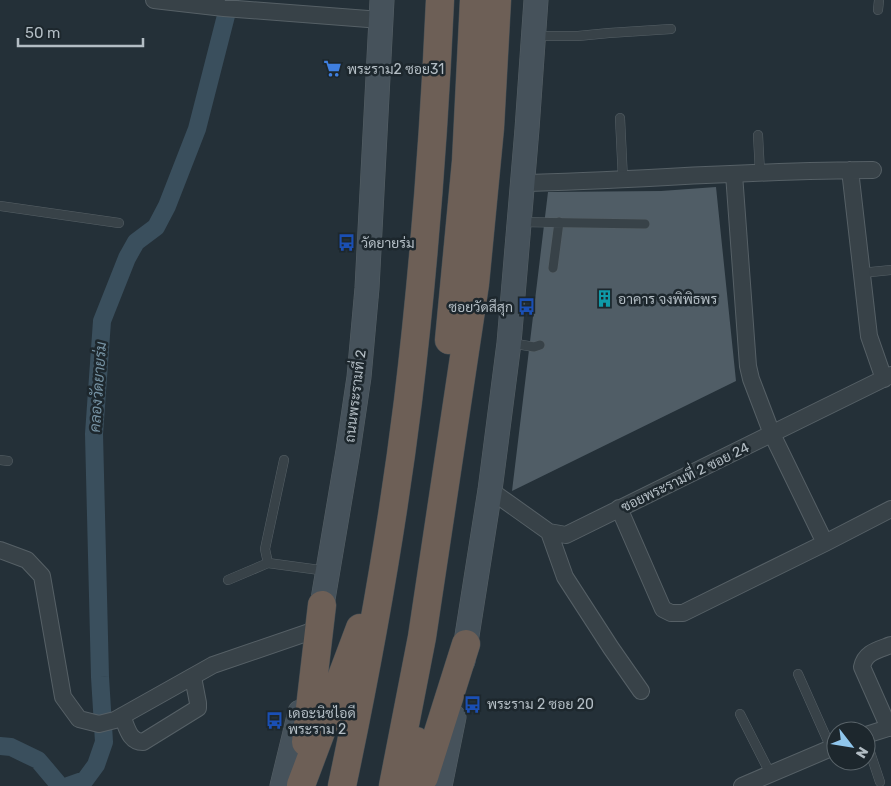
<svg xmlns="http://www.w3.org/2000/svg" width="891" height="786" font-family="Rubik,Sarabun,sans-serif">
<rect width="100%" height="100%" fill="#243038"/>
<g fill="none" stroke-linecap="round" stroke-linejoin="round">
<path stroke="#3a4f5d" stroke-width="18" d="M0,746L11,747L38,760L60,786
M68,786L85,780L96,765L104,742L100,677L94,434L102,321L127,258L136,242L156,227L167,206L197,129L230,0"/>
</g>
<path fill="#505d66" d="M716,187L736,381L512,491L548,192L661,191Z"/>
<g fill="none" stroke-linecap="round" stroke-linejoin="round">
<defs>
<path id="lane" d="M878,10L879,0
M535,36H578L609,33L671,29
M620,118L623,180
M758,135L760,173
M0,206L119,223
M519,222L645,224
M553,268L559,222
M861,273L891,270
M511,343L534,347L540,345
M0,460L8,461
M284,460L265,549L268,563L327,571
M228,580L268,563
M798,674L831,748
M740,714L770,773
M866,740L880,782"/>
<path id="street" d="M154,0L224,8L381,20
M850,170L869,336L884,379
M734,174L748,366L751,379L772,434L825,543
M523,183C640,180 756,170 873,170
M490,490L549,532L566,535L891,375
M619,508L663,609L671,613H683L825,543L891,509
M549,532L565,577L611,648L641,691
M0,550L27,560L42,576L63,697L79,719L99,724L115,720L213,665L318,629
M122,716C127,727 129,742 143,742L198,708V703L193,677
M889,728L862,667C865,652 878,650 891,645
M866,735L891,727
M742,786L836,746"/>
<path id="secondary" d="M319,623L348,451L359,377L367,288L382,0
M463,661L490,490L509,343L527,129L536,0
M282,786L300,712
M440,786L454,717"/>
<path id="highway" d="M449,340L466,161L474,0
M306,742L322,605
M424,777L466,644
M301,785L360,628
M342,786C369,659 392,530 408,401C424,268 434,134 440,0
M393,786L422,637L475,284L490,128L497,0
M414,786L416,741"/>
</defs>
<use href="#lane" stroke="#566066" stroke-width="10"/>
<use href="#street" stroke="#566066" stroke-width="18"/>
<use href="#secondary" stroke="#566066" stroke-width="25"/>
<use href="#highway" stroke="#434d53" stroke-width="29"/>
<use href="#lane" stroke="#384248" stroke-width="9"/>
<use href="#street" stroke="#384248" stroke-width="16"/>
<use href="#secondary" stroke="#46525b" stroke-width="24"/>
<use href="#highway" stroke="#6d5f56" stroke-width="28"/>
</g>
<defs>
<symbol id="supermarket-bare" viewBox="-9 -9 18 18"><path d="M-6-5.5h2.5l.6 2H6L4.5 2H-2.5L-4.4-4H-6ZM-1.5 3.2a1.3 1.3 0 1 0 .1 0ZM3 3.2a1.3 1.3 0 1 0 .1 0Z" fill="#3f7fe0" stroke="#1d272d" stroke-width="2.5" paint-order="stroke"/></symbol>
<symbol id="bus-bare" viewBox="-9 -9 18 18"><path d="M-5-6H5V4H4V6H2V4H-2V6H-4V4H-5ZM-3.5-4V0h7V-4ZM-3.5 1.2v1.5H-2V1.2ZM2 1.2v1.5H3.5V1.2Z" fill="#1a4fb4" stroke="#1d272d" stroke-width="2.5" paint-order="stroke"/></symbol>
<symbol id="building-bare" viewBox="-9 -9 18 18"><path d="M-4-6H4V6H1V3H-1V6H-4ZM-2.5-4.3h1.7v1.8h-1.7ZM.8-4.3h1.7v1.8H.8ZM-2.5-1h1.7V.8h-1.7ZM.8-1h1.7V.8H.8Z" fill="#0f9aa8" stroke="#1d272d" stroke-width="2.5" paint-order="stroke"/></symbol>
</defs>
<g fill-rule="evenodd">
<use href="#supermarket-bare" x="320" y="56" width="25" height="25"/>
<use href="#bus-bare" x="334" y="230" width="25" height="25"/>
<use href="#building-bare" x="592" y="286" width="25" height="25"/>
<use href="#bus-bare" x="514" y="294" width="25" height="25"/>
<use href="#bus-bare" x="460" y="692" width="25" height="25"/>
<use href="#bus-bare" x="262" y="708" width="25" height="25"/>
</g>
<g text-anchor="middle" stroke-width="5" stroke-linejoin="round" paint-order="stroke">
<g font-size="14" fill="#b3bdc4" stroke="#1d272d" text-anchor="start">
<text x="347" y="74">พระราม2 ซอย31</text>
<text x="361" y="248">วัดยายร่ม</text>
<text x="618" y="304">อาคาร จงพิพิธพร</text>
<text x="513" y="312" text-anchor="end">ซอยวัดสีสุก</text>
<text x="487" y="709">พระราม 2 ซอย 20</text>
<text x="288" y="718">เดอะนิชไอดี<tspan x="288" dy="16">พระราม 2</tspan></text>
</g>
<g font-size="14" fill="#b3bdc4" stroke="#1d272d">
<text transform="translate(355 396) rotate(-83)" y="5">ถนนพระรามที่ 2</text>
<text transform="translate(685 477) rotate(-26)" y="5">ซอยพระรามที่ 2 ซอย 24</text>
</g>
<g font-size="15" font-style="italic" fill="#7693a4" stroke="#1d272d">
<text transform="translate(98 387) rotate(-86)" y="5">คลองวัดยายร่ม</text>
</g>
</g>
<g transform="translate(851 746) rotate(121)"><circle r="24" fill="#1d272d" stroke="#596369"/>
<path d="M0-4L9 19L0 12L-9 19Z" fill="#90c6ec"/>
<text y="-8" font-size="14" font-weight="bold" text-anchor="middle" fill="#b3bdc4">N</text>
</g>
<path d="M18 38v8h125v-8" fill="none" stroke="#b3bdc4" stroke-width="2.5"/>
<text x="25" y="38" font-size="15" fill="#b3bdc4" stroke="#1d272d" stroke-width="4" paint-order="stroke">50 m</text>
</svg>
